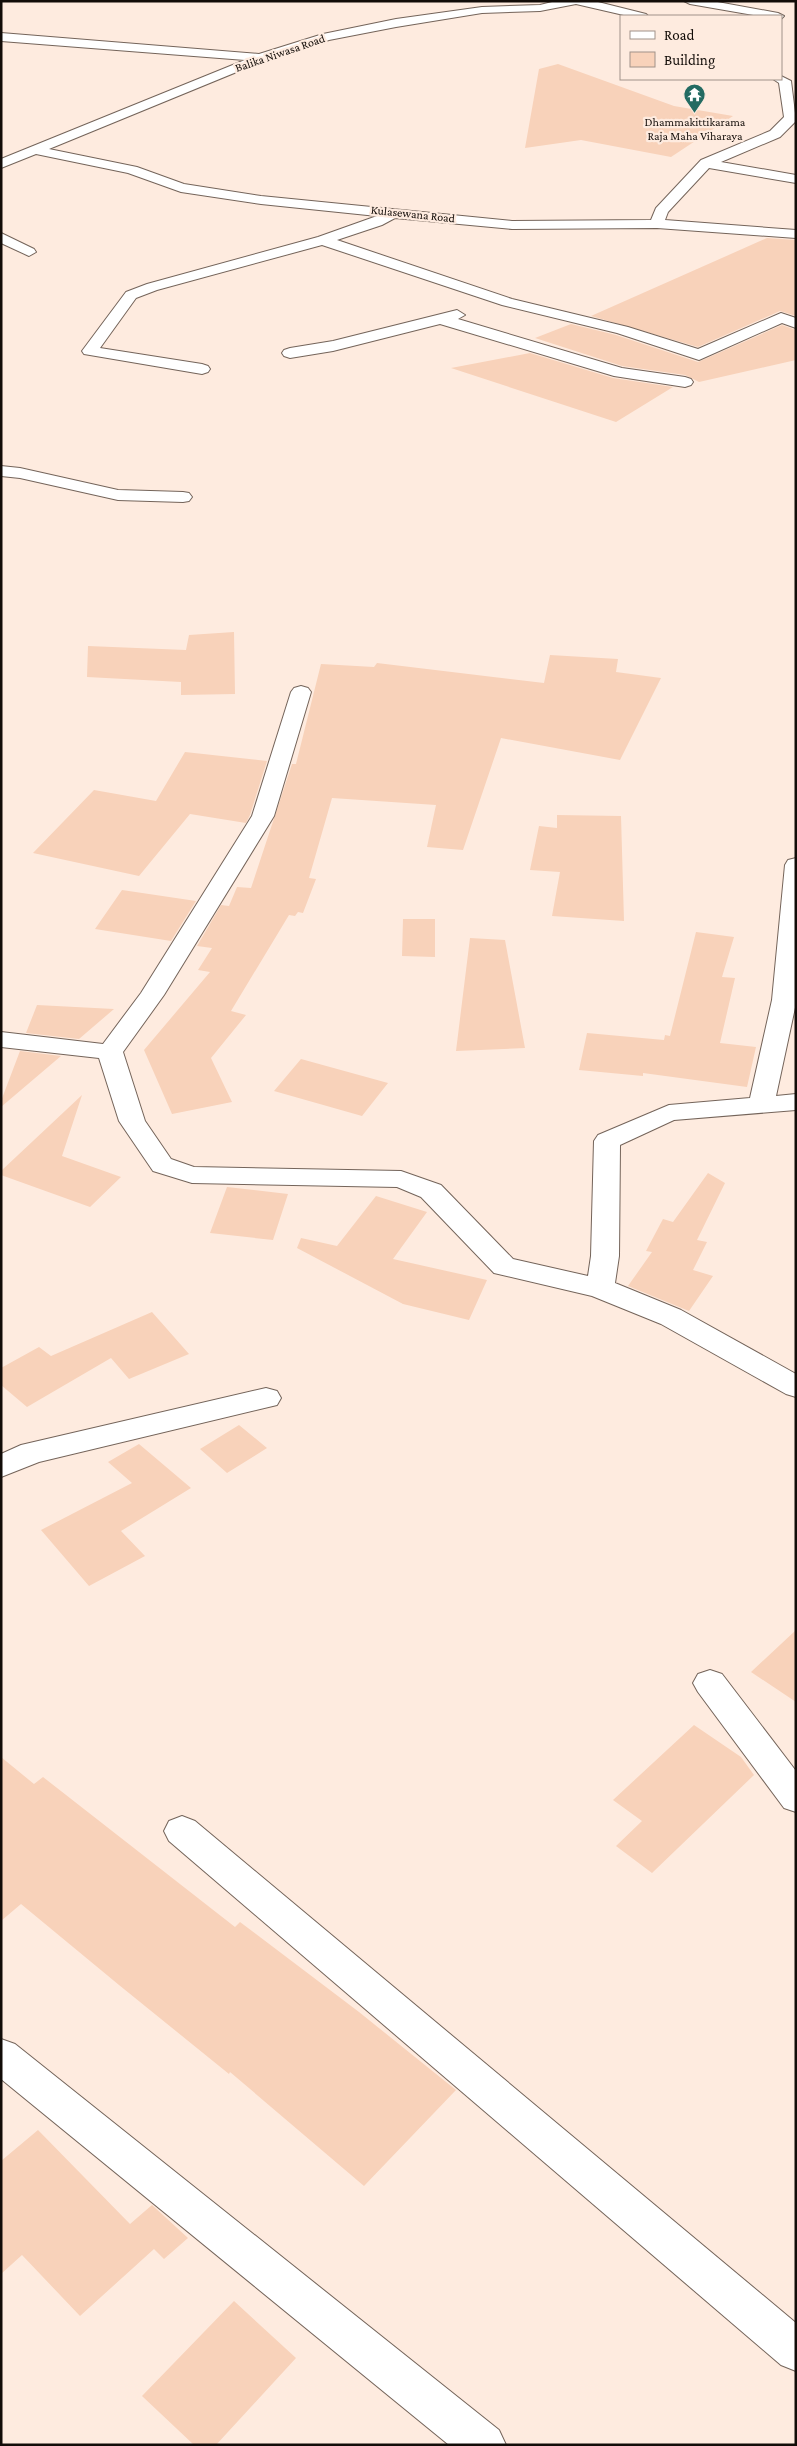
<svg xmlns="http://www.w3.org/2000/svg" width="797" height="2446" font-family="'Crimson Pro',serif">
<rect width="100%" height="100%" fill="#feebdf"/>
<path fill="#f8d2ba" d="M558,64L674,106L733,116L671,157L581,140L525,148L539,69Z
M767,238L796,240V316L780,311L698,347L591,316Z
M571,324L616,335L698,362L782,325L796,330V360L699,382L685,375L622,366L535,338Z
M530,353L613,378L673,387L616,422L451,368Z
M234,632L235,694L181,695V682L87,677L88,646L186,650L189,635Z
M550,655L618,659L616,672L661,678L620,760L501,738L463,850L427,847L436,805L332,798L309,878L316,879L303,913L298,912L295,916L289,915L231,1011L246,1015L211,1058L232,1102L172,1114L144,1050L210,972L198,970L212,948L197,946L221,905L229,906L237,887L251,888L292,764H296L321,664L374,667L377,663L544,683Z
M185,752L267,761L250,815L246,823L190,814L139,876L33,853L94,790L156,801Z
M557,815L621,816L624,921L552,916L560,872L530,870L539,826L557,828Z
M122,890L196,901L171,941L95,929Z
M403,919H435V957L402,956Z
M696,932L734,937L722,977L735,978L720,1043L756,1047L747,1087L643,1073V1076L579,1070L587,1033L664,1040L665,1035L670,1036Z
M470,938L505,940L525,1048L456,1051Z
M37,1005L114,1009L79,1039L26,1033Z
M20,1051L61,1056L1,1107V1101Z
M301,1059L388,1083L362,1116L274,1091Z
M82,1095L62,1156L121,1177L90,1207L1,1175V1171Z
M708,1173L725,1183L697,1240L707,1242L693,1270L713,1276L689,1311L628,1286L652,1252L646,1251L663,1219L673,1222Z
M227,1187L288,1194L273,1240L210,1233Z
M376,1196L427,1212L393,1259L487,1280L469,1320L403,1304L297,1248L301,1238L337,1246Z
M152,1312L189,1354L129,1379L111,1358L27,1407L1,1385V1368L39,1347L51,1356Z
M239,1425L267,1448L227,1473L200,1449Z
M139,1444L191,1488L121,1531L145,1556L89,1586L41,1530L132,1483L108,1462Z
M796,1630V1702L751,1672Z
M694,1725L741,1757L754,1775L652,1873L616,1846L642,1821L613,1800Z
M1,1757L34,1784L43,1777L235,1927L240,1922L359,2012L456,2090L364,2186L230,2072L229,2074L119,1985L21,1904L1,1921Z
M38,2130L130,2224L152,2205L188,2238L164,2259L154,2249L80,2316L22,2255L1,2274V2161Z
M234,2301L296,2358L216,2445H194L142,2396Z"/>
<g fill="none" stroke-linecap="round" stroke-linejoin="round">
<defs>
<path id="minor" d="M556,1H594L646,14L648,16H628L576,4L540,11L482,13L396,27L329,40L266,60L49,149L137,167L184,184L261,196L512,221L651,220L656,208L701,160L770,131L784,117L779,83L773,79H781V76L791,81L796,121L780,137L721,162L796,175V183L709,168L668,212L665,220L796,230V238L657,228L512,229L395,218L382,225L337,240L512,299L628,327L698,349L781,313L796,318V328L782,323L699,360L617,333L502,305L322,245L157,290L136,298L100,348L202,364L208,366L210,369L208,372L202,374L84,354L82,351L126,292L147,284L318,237L377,216L261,204L181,192L128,173L36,154L1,168V159L245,60L1,41V33L259,54L323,34L396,19L482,7L540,5Z
M684,1H712L778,13L784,16L781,19V16H759L690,4Z
M1,233L34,249L36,252L29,256L1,243Z
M457,310L465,315L458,319L622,368L685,377L691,379L693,382L691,385L685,387L614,376L440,324L333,351L290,358L284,356L282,353L284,350L290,348L333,341Z
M1,466L20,468L118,490L183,492L189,493L192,497L189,501L183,502L118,500L20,478L1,476Z
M301,686L308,688L311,692L274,816L164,995L123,1052L145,1121L171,1159L194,1167L401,1171L441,1185L513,1259L588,1276L591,1256L594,1141L598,1135L669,1105L750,1098L772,1000L785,865L788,860L796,858V1003L776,1096L796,1094V1110L674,1120L620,1145L619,1256L615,1283L681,1310L796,1374V1397L786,1394L661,1324L592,1296L494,1273L421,1197L397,1187L192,1183L153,1171L119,1121L99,1058L1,1047V1032L103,1044L141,993L252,816L291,692L294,688Z
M266,1388L277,1391L281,1398L277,1405L39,1462L1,1477V1454L21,1445Z
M710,1670L722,1674L796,1771V1812L784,1808L698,1692L693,1683L698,1674Z
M182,1816L195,1821L796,2323V2371L781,2365L169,1841L164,1831L169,1821Z
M1,2039L15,2044L499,2430L506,2445H449L1,2079Z"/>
</defs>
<use href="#minor" stroke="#74645a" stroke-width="2"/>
<use href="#minor" fill="#fff" fill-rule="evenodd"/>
</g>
<defs>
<symbol id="temple-pin" viewBox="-11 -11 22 30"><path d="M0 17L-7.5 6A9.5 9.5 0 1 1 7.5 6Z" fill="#236b62" stroke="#feebdf"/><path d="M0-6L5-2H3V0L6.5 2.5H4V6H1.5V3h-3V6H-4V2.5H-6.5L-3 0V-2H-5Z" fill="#fff"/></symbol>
</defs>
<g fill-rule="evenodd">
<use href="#temple-pin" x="682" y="82" width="25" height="34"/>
</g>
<g text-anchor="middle" stroke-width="4.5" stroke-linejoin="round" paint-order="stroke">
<g font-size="12" fill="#120c08" stroke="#feebdf">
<text transform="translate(280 53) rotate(-19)" y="4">Balika Niwasa Road</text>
<text transform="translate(413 214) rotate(6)" y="4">Kulasewana Road</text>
</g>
<g font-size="12" fill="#120c08" stroke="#feebdf">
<text x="695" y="126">Dhammakittikarama<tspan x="695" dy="14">Raja Maha Viharaya</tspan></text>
</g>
</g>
<rect width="797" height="2446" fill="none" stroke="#120c08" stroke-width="5"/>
<rect x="620" y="15" width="162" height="65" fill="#feebdf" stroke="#a09289"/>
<rect x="630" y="31" width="25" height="8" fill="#ffffff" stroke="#a09289"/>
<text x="664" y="40" font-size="15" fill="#120c08">Road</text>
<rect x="630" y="52" width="25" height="15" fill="#f8d2ba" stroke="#a09289"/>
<text x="664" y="65" font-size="15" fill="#120c08">Building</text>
</svg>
